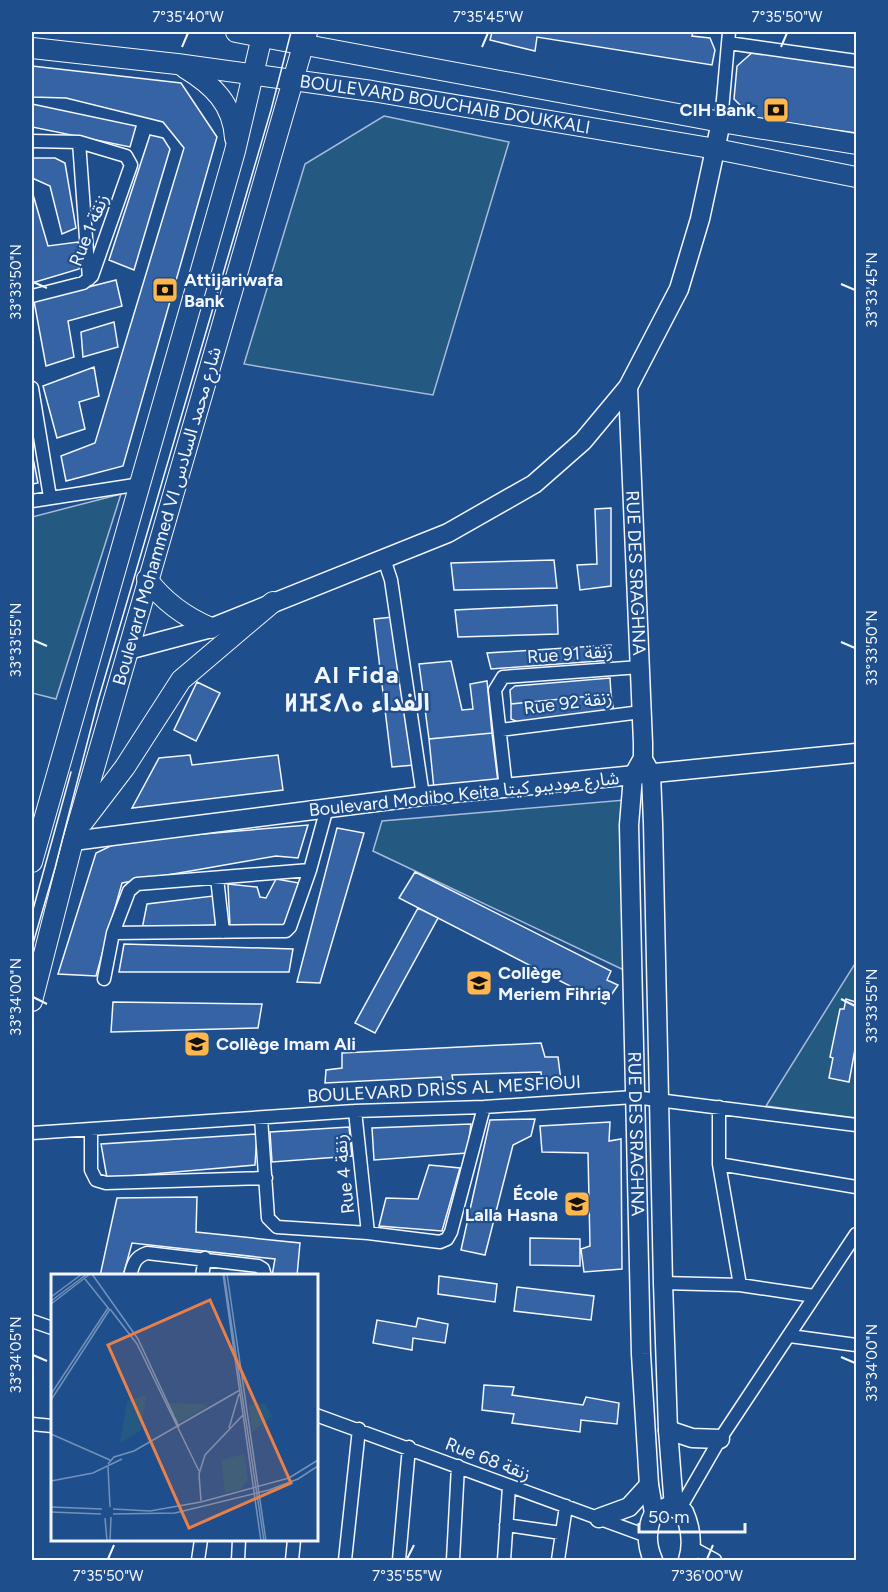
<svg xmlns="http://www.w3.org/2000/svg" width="888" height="1592" font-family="Figtree,'Noto Sans Arabic','Noto Sans Tifinagh',sans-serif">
<rect width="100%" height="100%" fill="#1f4e8c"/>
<path fill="#245a82" stroke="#a8bbd7" stroke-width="1.5" d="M384,116L509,142L433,395L244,364L305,164Z
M121,494L56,699L32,693V517Z
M625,800L626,971L373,851L382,821Z
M856,962V1118L766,1106Z"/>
<path fill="#3563a3" stroke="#f2f6ff" stroke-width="1.5" d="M492,32H693L692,36L710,38L715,50L712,65L537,37L535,51L490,40Z
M754,51L856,65V133L753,118L734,99L737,66Z
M32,66L181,83L217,137L123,466L66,481L61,456L95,443L184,148L163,122L66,98L32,97Z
M32,104L136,126L130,147L32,127Z
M150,135L163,138L170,149L134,270L109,260Z
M32,158H55L65,163L76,228L62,234L50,186L32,178Z
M32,191L48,246L78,242L82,258L79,269L32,283Z
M116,280L122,306L68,321L74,357L46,366L34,301Z
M114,322L118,347L83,357L81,332Z
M94,367L99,396L79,402L85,429L57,438L43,386Z
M32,453L38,483L32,484Z
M611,508V586L580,590L577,565L597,564L595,509Z
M554,560L557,588L454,590L451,563Z
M557,605L558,634L458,637L455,610Z
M393,617L414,765L392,767L374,619Z
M611,645L612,660L491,669L487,653Z
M451,661L462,710L473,709L470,684L487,681L492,733L429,739L419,664Z
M610,678L611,694L511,704L510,690L515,686Z
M197,682L220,693L196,741L174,730Z
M611,694L614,713L518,722L511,719V704Z
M492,733L498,782L434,789L429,739Z
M190,755L192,765L278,755L283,790L132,808L159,758Z
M308,825L298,858L276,856L122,883L96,976L58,974L96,853L121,841Z
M337,828L364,833L320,983L297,982Z
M415,872L611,971L607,980L618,985L605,1004L399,898Z
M276,879L299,883L288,929L230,927L228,884L257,887L260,897L266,898Z
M213,896L216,925L142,929L147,904Z
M418,908L438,918L375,1033L355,1023Z
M124,944L293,949L289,972H119Z
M846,999L856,1002V1044L849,1082L829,1078L833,1058L830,1057L840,1009H844Z
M113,1002L262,1004L258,1028L111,1032Z
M541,1043L545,1057H558L561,1081L542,1082L541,1072L452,1075L454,1087L444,1089L441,1077L325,1083L326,1070L342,1068V1053Z
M535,1119L531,1136L513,1145L485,1255L461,1250L490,1120Z
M610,1122L609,1141L621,1139L622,1269L584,1272L581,1249L590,1246L588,1153L542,1152L540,1126Z
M471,1124L467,1153L374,1160L372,1128Z
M349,1127L352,1156L272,1162L270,1132Z
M257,1134L255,1165L107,1178L101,1144Z
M429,1165L460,1168L442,1231L379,1226L386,1198L418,1199Z
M197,1197L196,1232L300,1243L297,1276H272L275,1259L132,1243L123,1276H100L117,1198Z
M530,1238L580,1239V1266L530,1265Z
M439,1276L497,1284L495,1302L438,1294Z
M517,1287L594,1296L591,1320L514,1311Z
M418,1318L448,1324L445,1343L413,1338L412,1350L373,1343L377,1320L416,1327Z
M484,1385L514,1387L512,1395L583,1405L586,1397L619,1403L617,1424L581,1420L580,1432L512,1423L514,1414L482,1410Z"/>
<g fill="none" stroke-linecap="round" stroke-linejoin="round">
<defs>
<path id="street" d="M728,43L856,61
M721,122L729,32
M32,141L79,142L126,156L131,165L92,276L83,283L32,296
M79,142L89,279
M32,388L50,497
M32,501L141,484
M384,559L391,580L423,796
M500,730L641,712
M506,788L495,690L503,677L640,667
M310,870L137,884L129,891L113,933L286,931L290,927L310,870L327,808
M217,878L223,932
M104,979L113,933
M719,1107V1164L740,1285
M355,1111L368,1233
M261,1118L268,1218L277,1227L368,1233L440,1242L447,1239L451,1232L484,1107
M91,1129V1170L96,1180L106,1183L266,1178
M32,1133L355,1111L484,1107L634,1097L856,1125
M719,1164L856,1187
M130,1276C133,1264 135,1257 147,1253L258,1266L263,1269L265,1276
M202,1276L205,1258
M663,1283L740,1285L814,1296
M32,1321L52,1328
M790,1336L856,1345
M316,1415L647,1536
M32,1424L52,1426
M679,1510L720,1439L856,1234
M506,1525L561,1533
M691,1547L715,1560
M198,1560L201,1540
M238,1560L239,1540
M292,1560L294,1540
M345,1560L359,1429
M399,1560L409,1447
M453,1560L458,1466
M504,1560L509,1487
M558,1560L566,1506"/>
<g id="secondary">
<path id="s1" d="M628,387L643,743V758L633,776L629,825L641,1354L649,1485L654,1513"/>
<path d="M128,650L211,628L448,533L534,484L583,441L628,387L679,289L700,219L721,122"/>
<path d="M645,763L651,774L653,823L663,1283L668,1430L674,1507"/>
<path d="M73,841L423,796L856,753"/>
<path d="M668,1430L692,1438L720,1439"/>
<path d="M599,1518L629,1507L649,1485"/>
<path d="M653,1560C646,1544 646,1528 654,1513L669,1506L684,1512C691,1528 693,1544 688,1560"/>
</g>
<g id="primary">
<path d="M236,32L721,122L856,144"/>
<path id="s2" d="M32,48L177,64L372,91L716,149L856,177"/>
<path d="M185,68C213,85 233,104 235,138"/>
<path d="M147,579C164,602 185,617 211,628"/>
<path d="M83,822L125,767L181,680L273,602"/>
<path d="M32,862L235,151L263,32"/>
<path d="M32,1001L73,841L307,32"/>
</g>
</defs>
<use href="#street" stroke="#f2f6ff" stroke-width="15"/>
<use href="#secondary" stroke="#f2f6ff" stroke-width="21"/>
<use href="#primary" stroke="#f2f6ff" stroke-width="22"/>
<use href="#street" stroke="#1f4e8c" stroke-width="12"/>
<use href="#secondary" stroke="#1f4e8c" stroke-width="18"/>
<use href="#primary" stroke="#1f4e8c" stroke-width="20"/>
<path stroke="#f2f6ff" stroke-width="1.5" d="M32,913L71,772
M32,947L55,868L98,701L271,110L291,32"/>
</g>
<path fill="none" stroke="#f2f6ff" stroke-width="2" d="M182,47L188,33M482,47L488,33M781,47L787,33M33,282L47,288M841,284L855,290M33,640L47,646M841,642L855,648M33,997L47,1004M841,999L855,1006M33,1355L47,1361M841,1357L855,1363M108,1559L114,1545M407,1559L414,1545M707,1559L713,1545"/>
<defs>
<symbol id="bank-square" viewBox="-11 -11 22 22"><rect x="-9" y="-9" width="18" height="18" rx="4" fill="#ffb74d" stroke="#1f4e8c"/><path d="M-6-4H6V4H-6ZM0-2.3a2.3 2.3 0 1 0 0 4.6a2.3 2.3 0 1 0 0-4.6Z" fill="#111"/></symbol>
<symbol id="school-square" viewBox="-11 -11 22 22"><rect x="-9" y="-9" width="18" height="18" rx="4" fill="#ffb74d" stroke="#1f4e8c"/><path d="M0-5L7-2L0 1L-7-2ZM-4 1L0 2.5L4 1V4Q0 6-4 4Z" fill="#111"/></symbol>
</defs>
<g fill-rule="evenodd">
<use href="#bank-square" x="761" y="95" width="30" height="30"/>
<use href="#bank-square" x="150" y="275" width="30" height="30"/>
<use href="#school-square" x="464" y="968" width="30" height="30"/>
<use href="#school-square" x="182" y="1029" width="30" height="30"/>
<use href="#school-square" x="562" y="1189" width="30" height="30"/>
</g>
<g text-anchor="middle" stroke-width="4.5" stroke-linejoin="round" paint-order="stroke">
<g font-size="18" fill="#f2f6ff" stroke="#1f4e8c">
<text dy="6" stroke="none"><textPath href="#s2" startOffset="417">BOULEVARD BOUCHAIB DOUKKALI</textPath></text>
<text transform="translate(89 230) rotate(-68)" y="6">Rue 1 زنقة</text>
<text transform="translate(167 516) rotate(-74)" y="6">Boulevard Mohammed VI شارع محمد السادس</text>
<text dy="6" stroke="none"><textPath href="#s1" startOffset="186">RUE DES SRAGHNA</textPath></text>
<text transform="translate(570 654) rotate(-4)" y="6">Rue 91 زنقة</text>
<text transform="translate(568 703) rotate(-7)" y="6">Rue 92 زنقة</text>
<text transform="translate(464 794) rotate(-6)" y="6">Boulevard Modibo Keita شارع موديبو كيتا</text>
<text transform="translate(444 1089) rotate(-3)" y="6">BOULEVARD DRISS AL MESFIOUI</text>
<text dy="6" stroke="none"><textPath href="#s1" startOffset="750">RUE DES SRAGHNA</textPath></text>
<text transform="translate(344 1174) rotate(-96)" y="6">Rue 4 زنقة</text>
<text transform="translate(488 1459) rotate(21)" y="6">Rue 68 زنقة</text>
</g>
<g font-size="18" font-weight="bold" fill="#f2f6ff" stroke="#1f4e8c" text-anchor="start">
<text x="756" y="116" text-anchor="end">CIH Bank</text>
<text x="184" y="286">Attijariwafa<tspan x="184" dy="21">Bank</tspan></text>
<text x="498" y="979">Collège<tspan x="498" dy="21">Meriem Fihria</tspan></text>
<text x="216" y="1050">Collège Imam Ali</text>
<text x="558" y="1200" text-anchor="end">École<tspan x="558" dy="21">Lalla Hasna</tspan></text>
</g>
<g font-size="24" font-weight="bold" letter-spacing="1.5" fill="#f2f6ff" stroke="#1f4e8c">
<text x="357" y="683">Al Fida<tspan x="357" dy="28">ⵍⴼⵉⴷⴰ الفداء</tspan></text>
</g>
</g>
<g transform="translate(51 1274)">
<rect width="267" height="267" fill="#1f4e8c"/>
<path d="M95,121L90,156L69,169L76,127ZM118,129L154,130V134L127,149ZM214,129L221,142L201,158L198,131ZM193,180L197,206L190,215L174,219L170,186Z" fill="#245a82"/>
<path fill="none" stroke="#7391ba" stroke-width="1.5" d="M41,0L87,65L128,153M172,0L210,267M173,0L213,267M176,0L215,267M34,5L58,35M0,23L31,0M0,27L36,0M0,30L39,0M59,35L86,70L148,197M0,120L57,34M0,126L59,35M178,154L188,120M0,160L59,186M57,190L63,183L83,177L189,116M57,193L59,233M0,207L42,199L71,185M150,227L148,200L154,181L192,141M0,233L51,235M62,235L99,237L150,228L238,204L267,186M0,238L50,240M62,240L124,239L218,216L247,205L267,192M54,244L56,267M59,267L60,243"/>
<path fill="#ea8049" fill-opacity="0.15" stroke="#ea8049" stroke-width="3" d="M159,26L240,209L138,254L57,71Z"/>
<rect width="267" height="267" fill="none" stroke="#f2f6ff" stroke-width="3"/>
</g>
<rect width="888" height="1592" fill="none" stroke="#1f4e8c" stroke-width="66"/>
<path d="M639 1523v9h106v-9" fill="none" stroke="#f2f6ff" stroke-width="3"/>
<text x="648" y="1523" font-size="18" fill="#f2f6ff" stroke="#1f4e8c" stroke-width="4.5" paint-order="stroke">50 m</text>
<rect x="33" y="33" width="822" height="1526" fill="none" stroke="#f2f6ff" stroke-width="2"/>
<g font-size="15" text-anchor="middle" fill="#f2f6ff">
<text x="188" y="22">7°35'40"W</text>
<text x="488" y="22">7°35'45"W</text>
<text x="787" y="22">7°35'50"W</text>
<text transform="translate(16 282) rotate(-90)" y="5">33°33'50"N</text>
<text transform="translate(872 290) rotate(-90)" y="5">33°33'45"N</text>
<text transform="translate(16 640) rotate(-90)" y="5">33°33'55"N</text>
<text transform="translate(872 648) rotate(-90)" y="5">33°33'50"N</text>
<text transform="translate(16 997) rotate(-90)" y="5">33°34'00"N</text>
<text transform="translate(872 1006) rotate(-90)" y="5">33°33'55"N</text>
<text transform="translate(16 1355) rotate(-90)" y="5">33°34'05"N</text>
<text transform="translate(872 1363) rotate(-90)" y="5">33°34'00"N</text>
<text x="108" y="1581">7°35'50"W</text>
<text x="407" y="1581">7°35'55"W</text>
<text x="707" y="1581">7°36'00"W</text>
</g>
</svg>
